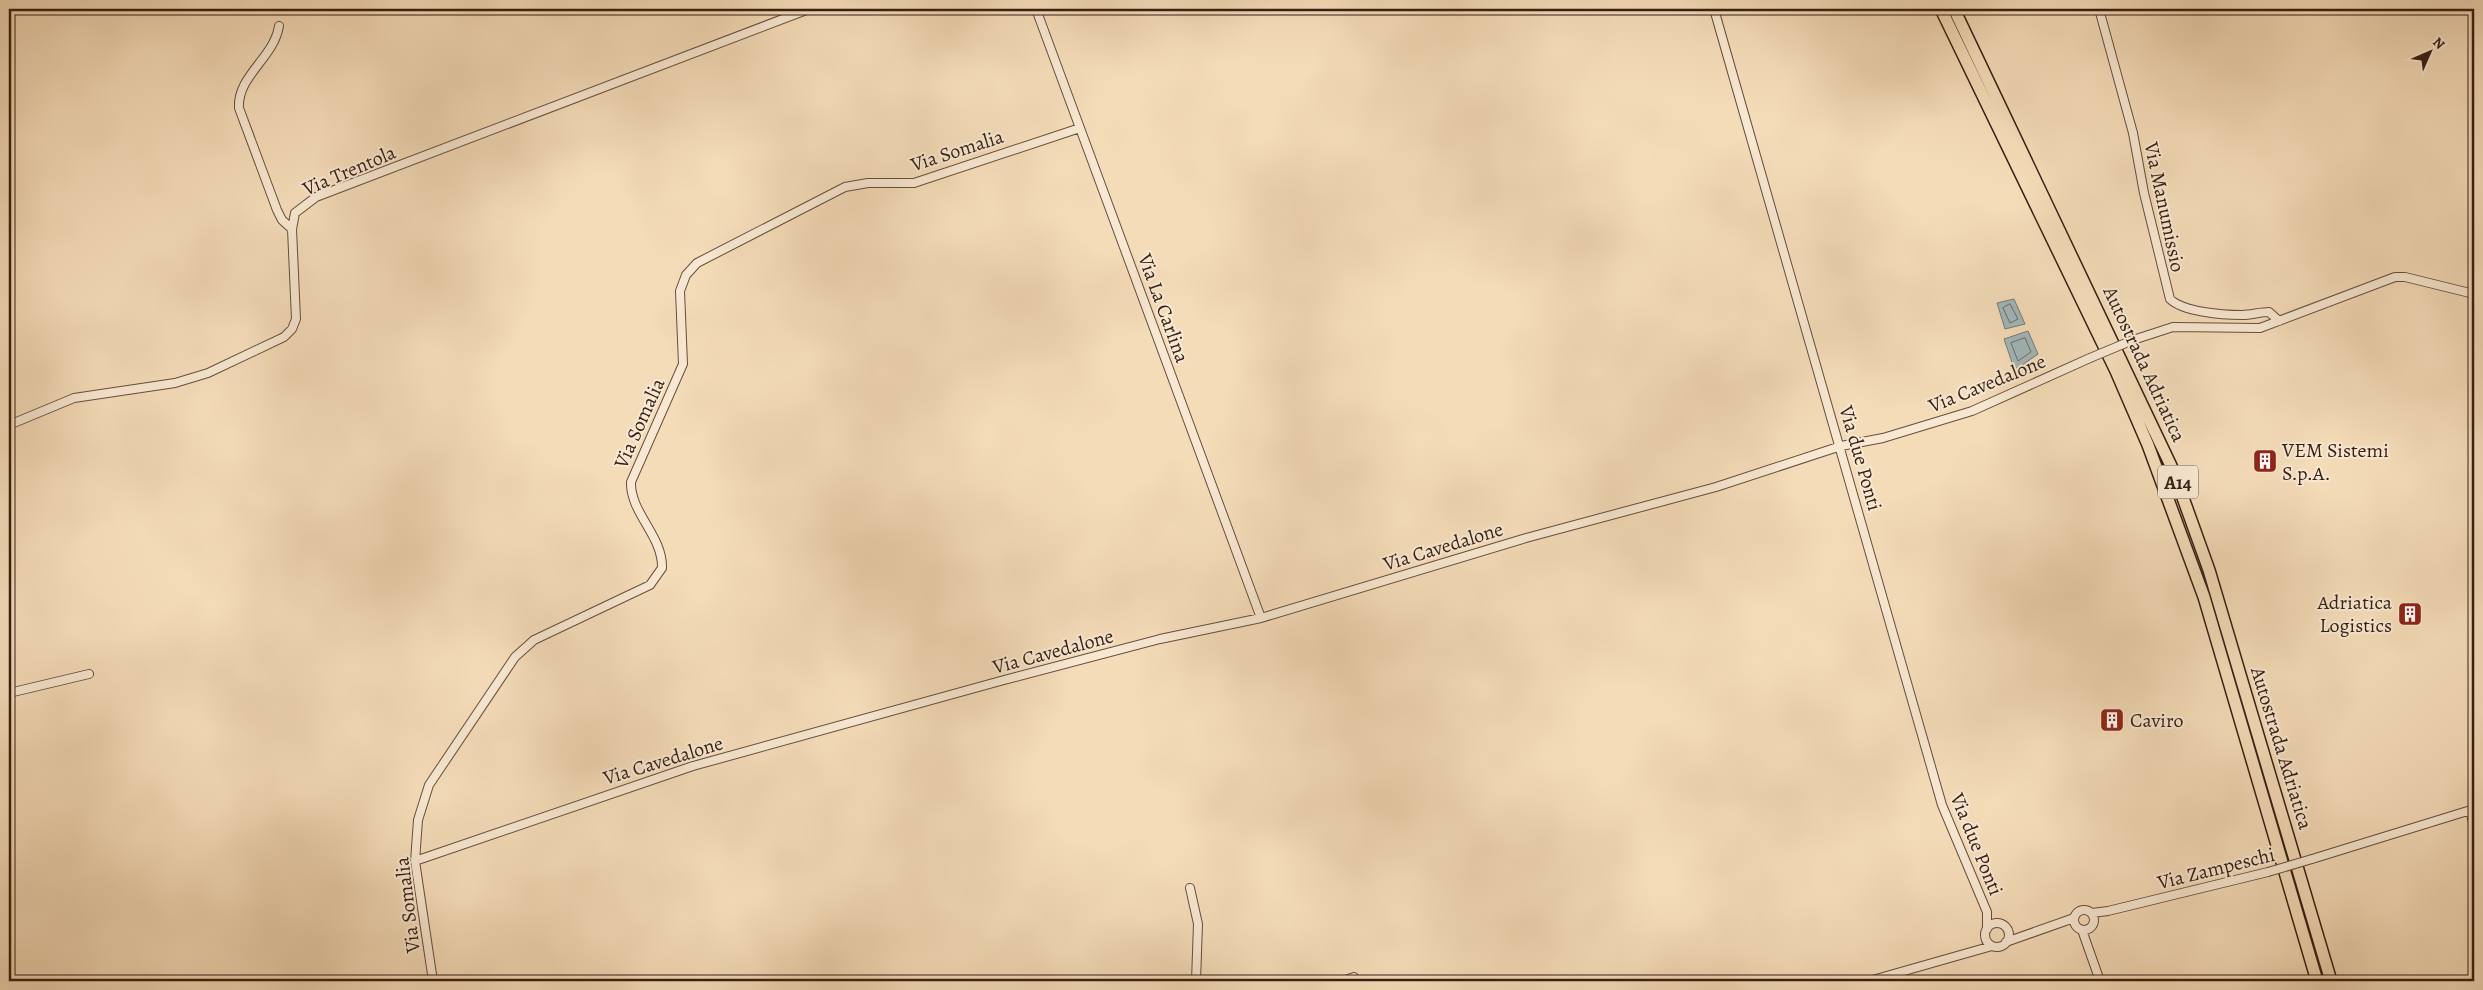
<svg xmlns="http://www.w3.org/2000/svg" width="2483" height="990" font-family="Alegreya,serif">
<rect width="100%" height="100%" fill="#f5dcb9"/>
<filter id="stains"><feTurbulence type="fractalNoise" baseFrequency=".004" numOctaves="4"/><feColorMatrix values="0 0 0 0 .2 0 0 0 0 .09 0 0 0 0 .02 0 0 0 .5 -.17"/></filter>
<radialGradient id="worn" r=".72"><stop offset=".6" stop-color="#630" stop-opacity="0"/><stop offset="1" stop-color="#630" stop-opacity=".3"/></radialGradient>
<path fill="#a2b8bb" stroke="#777b78" d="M2014,299L2025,324L2005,329L1997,303Z
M2028,331L2038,354L2018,368H2014L2004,339Z"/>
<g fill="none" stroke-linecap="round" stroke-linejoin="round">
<path stroke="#6c6c68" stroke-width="1" d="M2010,304L2018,319L2010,323L2003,308Z
M2025,338L2031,352L2018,361L2011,343Z"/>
<defs>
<path id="minor" d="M1036,9L1261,618
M1714,9L1942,805L1987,912V929
M2099,9L2133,133L2144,193L2170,299C2183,312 2223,315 2242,315C2251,315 2260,312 2269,312L2279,321
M279,26C274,58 237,76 239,108L277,210L282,220L292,229
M2133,340L2173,327L2260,328L2395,277H2405L2474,294
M9,425L74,398L175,383L208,373L284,337L292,329L296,319L292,229L295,213L316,197L809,9
M9,693L89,674
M2470,810L2474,826
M2312,859L2474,809
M415,861L693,766L1004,680L1160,639L1261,618L1526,538L1716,487L1841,446L1883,438L1972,411L2090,358
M1190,888L1198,924L1196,981
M2074 920a10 10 0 1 1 20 0a10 10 0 1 1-20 0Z
M2092,913L2108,911L2268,872
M1985 935a12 12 0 1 1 24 0a12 12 0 1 1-24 0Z
M2082,930L2100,981
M2006,942L2074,918
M433,981L415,861L418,820L429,785L515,657L534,640L650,585L662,568C663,536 630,513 631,482L683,364L680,291L686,275L697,263L845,187L868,183H914L1080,128
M1343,981L1354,977
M1869,981L1992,946"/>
<path id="highway" d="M1941,9L2116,371L2148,445L2204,597L2317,981
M1954,9L2173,470L2209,570L2331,981"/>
</defs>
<use href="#minor" stroke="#664e3d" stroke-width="10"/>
<use href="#highway" stroke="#361f14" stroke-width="14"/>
<use href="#minor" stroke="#f8e8d2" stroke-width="8"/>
<use href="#highway" stroke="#f5dcb9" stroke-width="11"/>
<defs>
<path id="minor-bridge" d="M2090,358L2133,340
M2268,872L2312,859"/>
</defs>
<use href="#minor-bridge" stroke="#664e3d" stroke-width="10" stroke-linecap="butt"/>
<use href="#minor-bridge" stroke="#f8e8d2" stroke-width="8"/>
</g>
<defs>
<symbol id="building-square" viewBox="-11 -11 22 22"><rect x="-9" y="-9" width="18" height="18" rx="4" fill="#8f2418" stroke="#f8e8d2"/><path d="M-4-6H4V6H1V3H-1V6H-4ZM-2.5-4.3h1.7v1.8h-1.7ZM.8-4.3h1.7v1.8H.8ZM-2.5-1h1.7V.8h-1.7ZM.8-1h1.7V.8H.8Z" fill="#fff"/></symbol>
</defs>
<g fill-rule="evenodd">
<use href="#building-square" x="2251" y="447" width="28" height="28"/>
<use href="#building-square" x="2396" y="600" width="28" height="28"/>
<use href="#building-square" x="2098" y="706" width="28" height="28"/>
</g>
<g text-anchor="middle" stroke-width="4" stroke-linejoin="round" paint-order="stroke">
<rect fill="#f8e8d2" stroke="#705b4d" stroke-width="1" x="2158" y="465.5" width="40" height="33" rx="4"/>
<g font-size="19" font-weight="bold" fill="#361f14">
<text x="2178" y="489">A14</text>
</g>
<g font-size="20" fill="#361f14" stroke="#f8e8d2">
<text transform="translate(957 150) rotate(-18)" y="7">Via Somalia</text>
<text transform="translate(349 170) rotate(-23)" y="7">Via Trentola</text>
<text transform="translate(2165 207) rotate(78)" y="7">Via Manumissio</text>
<text transform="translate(1164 308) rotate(70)" y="7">Via La Carlina</text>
<text transform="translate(2145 364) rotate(65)" y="7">Autostrada Adriatica</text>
<text transform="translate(1987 383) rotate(-22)" y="7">Via Cavedalone</text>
<text transform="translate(639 423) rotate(-66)" y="7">Via Somalia</text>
<text transform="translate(1861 458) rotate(74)" y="7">Via due Ponti</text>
<text transform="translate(1443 546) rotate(-17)" y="7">Via Cavedalone</text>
<text transform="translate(1053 651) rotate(-15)" y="7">Via Cavedalone</text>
<text transform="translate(2282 748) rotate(73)" y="7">Autostrada Adriatica</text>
<text transform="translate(663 760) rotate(-17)" y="7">Via Cavedalone</text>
<text transform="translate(1977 844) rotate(68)" y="7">Via due Ponti</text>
<text transform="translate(2216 868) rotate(-14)" y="7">Via Zampeschi</text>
<text transform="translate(407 905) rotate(-97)" y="7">Via Somalia</text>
</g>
<g font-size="20" fill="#361f14" stroke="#f8e8d2" text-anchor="start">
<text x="2282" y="457">VEM Sistemi<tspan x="2282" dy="23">S.p.A.</tspan></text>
<text x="2392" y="609" text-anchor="end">Adriatica<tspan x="2392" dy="23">Logistics</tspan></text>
<text x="2130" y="727">Caviro</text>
</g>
</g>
<rect width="2483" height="990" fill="none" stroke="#f5dcb9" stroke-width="30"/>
<rect x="10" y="10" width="2463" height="970" fill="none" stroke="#361f14" stroke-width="2.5"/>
<rect x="15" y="15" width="2453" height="960" fill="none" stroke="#361f14"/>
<g transform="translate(2430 52) rotate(45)" stroke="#f8e8d2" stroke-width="4" paint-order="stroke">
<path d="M0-4L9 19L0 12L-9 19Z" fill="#361f14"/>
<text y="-8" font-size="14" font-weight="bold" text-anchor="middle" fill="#361f14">N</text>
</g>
<rect width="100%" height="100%" filter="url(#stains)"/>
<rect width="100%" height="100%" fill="url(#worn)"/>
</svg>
